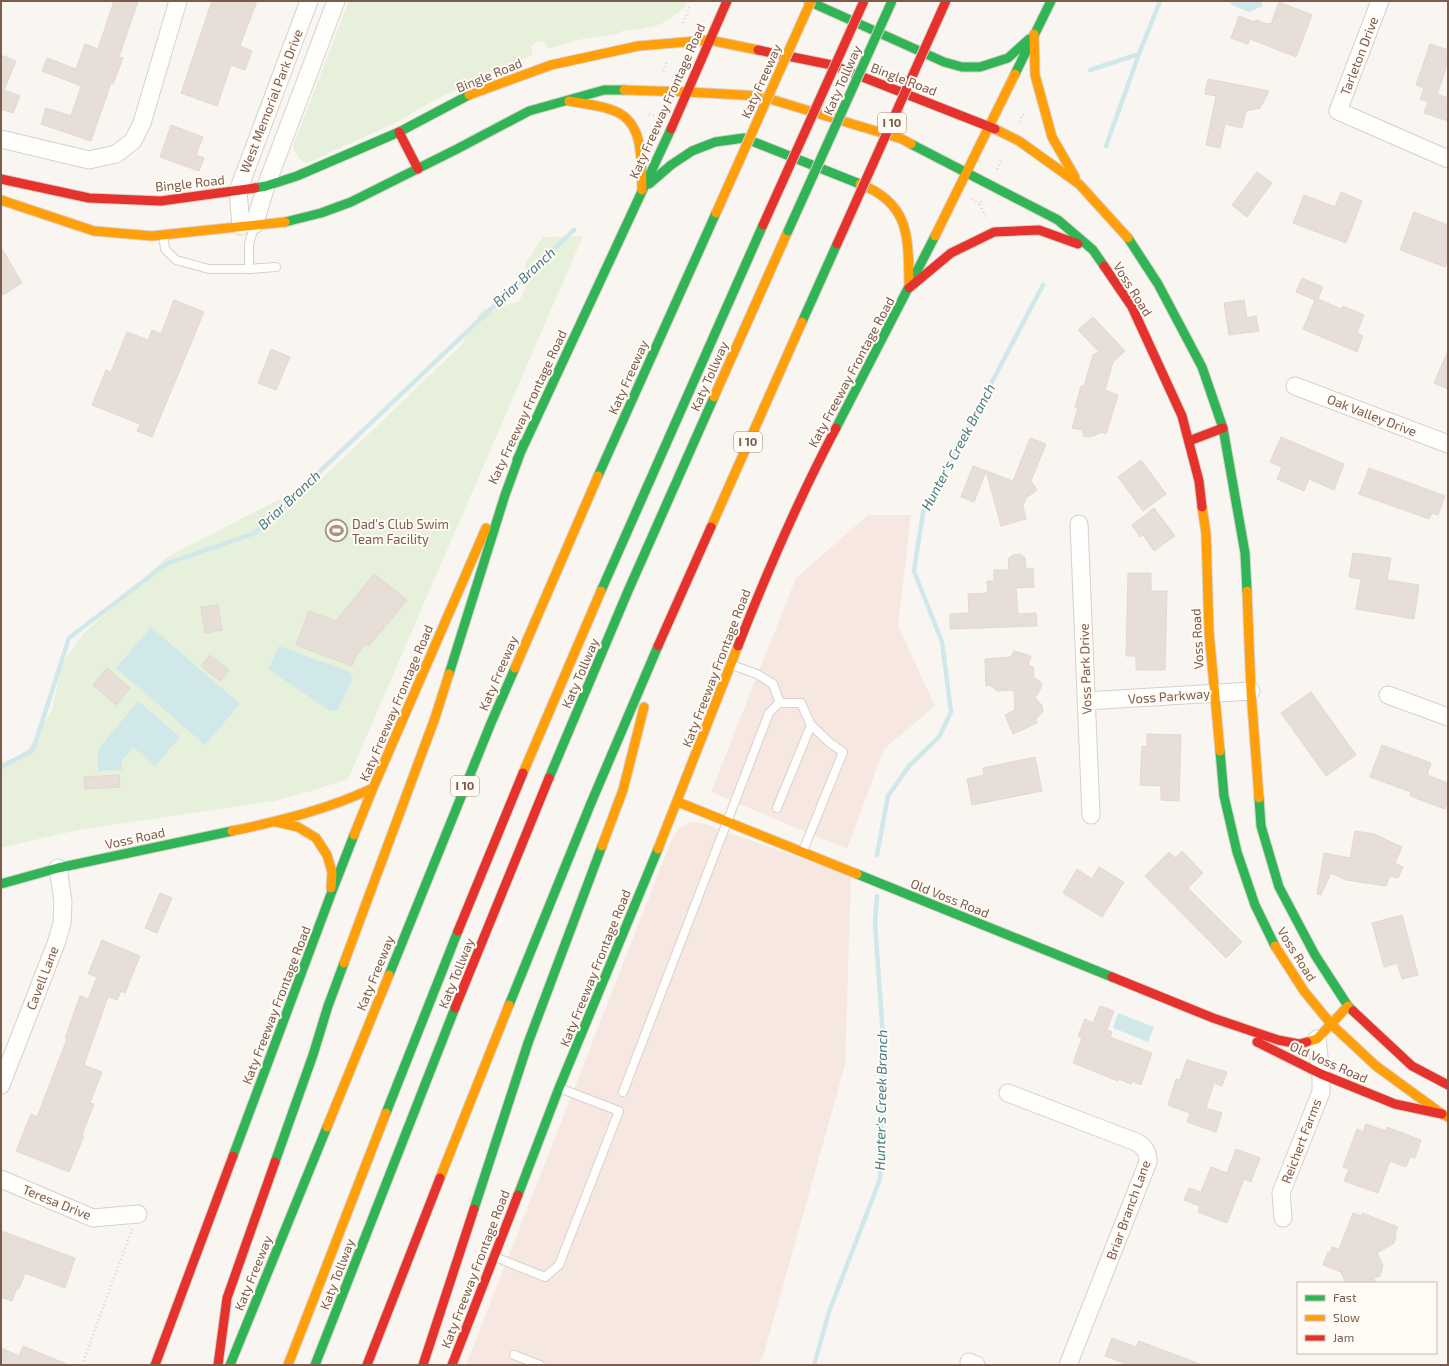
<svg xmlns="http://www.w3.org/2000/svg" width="1449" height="1366" font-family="'Exo 2',sans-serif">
<rect width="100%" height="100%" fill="#f9f5f0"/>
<path fill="#f6e8e1" d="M868,515H911L898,626L935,706L884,749L847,849L711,792L796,578Z
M690,822L702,823L851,876L845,1065L765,1350L758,1365H466L673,836L680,828Z"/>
<path fill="#e7f0db" d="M349,1H690L678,13L661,24L642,29L625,30L616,34L606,36L586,38L548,49L544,42C538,41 534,42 531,47L533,55L485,76L433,101L399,121L307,163C299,160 296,154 293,146Z
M583,236L348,779L311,791L275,801L83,829L47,837L1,848V762L24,756L52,710L62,664L83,634L167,557L325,476L461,345L482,310L519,302L526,286L525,264L543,237Z"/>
<path fill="#d0e8ea" d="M1231,1H1261L1263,6L1249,12L1230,4Z
M151,627L240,704L205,745L116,668Z
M279,646L350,672L353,678L338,710L330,711L268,669Z
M138,701L180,737L155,766L133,747L122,760V770L98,771V754L100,747Z
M1118,1013L1154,1027L1148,1042L1113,1028Z"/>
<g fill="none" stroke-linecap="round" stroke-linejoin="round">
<path stroke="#d0e8ea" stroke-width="4.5" d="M1090,70L1139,54L1160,1
M1106,146L1139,54
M1,767L33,750L69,638L166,564L255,533L574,230
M877,855L888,796L909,766L939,737L951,712L942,642L914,571L923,513L1043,285
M814,1365L829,1312L880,1179L884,1051L875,923L877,896"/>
</g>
<path fill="#e6ded7" stroke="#e2d8d2" d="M114,1H138L119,57L123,58L113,84L111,83L91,141L41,124L46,108L71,116L81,86L42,71L47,58L76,69L85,44L98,49Z
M212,1H257L240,46L252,51L245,70L231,65L217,106L181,93Z
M1279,2L1312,15L1296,57L1250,39L1248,44L1231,38L1239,16L1255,22L1256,20L1267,24L1268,23L1271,24Z
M1430,44L1448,50V62L1437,94L1448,98V121L1424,113L1428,102L1420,99L1424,88L1416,85Z
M1,55L16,61L4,90L20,96L13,113L1,109Z
M1208,79L1269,91L1260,108L1246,111L1242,128L1225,124L1220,148L1206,145L1216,96L1205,94Z
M171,125L203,137L196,155L204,158L199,171L160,157Z
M1257,172L1272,183L1247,217L1232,205Z
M1341,192L1362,201L1346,243L1293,223L1304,195L1335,207Z
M1414,212L1448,225V259L1445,267L1400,250Z
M1,247L22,283L1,296Z
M1302,278L1323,287L1318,299L1341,309L1343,306L1364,315L1357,333L1363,336L1357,352L1303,329L1315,300L1296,292Z
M174,300L204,312L152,437L137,431L140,424L92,405L106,370L111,372L127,332L148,340L152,330L161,334Z
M1244,300L1247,318L1256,316L1259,331L1229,335L1224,303Z
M1093,317L1125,351L1113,362L1105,390L1118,395L1106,434L1102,432L1090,437L1084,436L1082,430L1072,428L1078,408H1075L1081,386H1084L1093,355L1099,352L1078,330Z
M271,349L290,357L276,390L258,383Z
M1448,351V389L1434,383Z
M1281,437L1344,464L1334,490L1309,479L1304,491L1277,479L1282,467L1270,462Z
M1030,438L1046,444L1031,481L1037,490L1026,498L1023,506L1026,519L1001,526L986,471L974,502L961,497L973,466L1013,481Z
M1141,460L1166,494L1143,511L1118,477Z
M1369,468L1445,496L1438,515L1432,513L1429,519L1359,494Z
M1154,508L1175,536L1154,551L1143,535L1140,537L1132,525Z
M1353,553L1391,558L1387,580L1419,585L1414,619L1356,609L1361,579L1349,577Z
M1020,554L1025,558L1026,569L1033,568L1034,587L1016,588L1018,614L1036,613L1037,626L950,629V614L969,613L968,594L988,593L987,581H994V570H1009L1008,559L1013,555Z
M1128,573H1151V591H1167L1165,670H1136V656H1126Z
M374,574L407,600L369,646L366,644L356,656L352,666L296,645L309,611L336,621Z
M218,605L222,630L205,633L201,607Z
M1014,651L1031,656L1028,665L1033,667L1034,678L1041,682V688L1035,698L1042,705L1043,711L1036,719L1037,723L1013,734L1005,715L1015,710L1014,690L997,691L990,685L986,686L985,659L1011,657Z
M210,655L229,670L220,681L201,666Z
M107,668L130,688L116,705L93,685Z
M1311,692L1356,755L1326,776L1281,713Z
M1147,734L1181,735L1179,801L1161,800V786L1140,785L1142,746L1147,747Z
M1382,745L1431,763L1427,775L1448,783V800L1445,809L1410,796L1411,792L1370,777Z
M1035,757L1042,791L972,805L967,779L984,775L983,768Z
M119,775L120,787L85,789L84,777Z
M1355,831L1374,834L1402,847L1395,863L1403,867L1398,878L1390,876L1386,886L1346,880L1331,873L1321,895L1317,894L1324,853L1350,858Z
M1182,851L1203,873L1188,888L1242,942L1226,958L1145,876L1169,852L1175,858Z
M1099,867L1124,882L1102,917L1063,893L1077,869L1092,879Z
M160,893L172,898L157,933L145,928Z
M1402,915L1418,975L1402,979L1397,963L1384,967L1372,923Z
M102,940L140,956L125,993L121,991L117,1000L108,997L84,1065L102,1072L90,1103L94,1104L82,1135L84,1136L69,1172L16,1151L31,1114L37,1117L67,1039L65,1038L80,996L88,999L97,977L88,974Z
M1100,1006L1114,1011L1107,1030L1112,1032L1110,1037L1152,1053L1141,1085L1132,1081L1131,1084L1119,1079L1118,1081L1073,1063L1082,1038L1078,1036L1085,1019L1093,1023Z
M1187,1060L1227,1072L1222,1086L1214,1083L1206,1108L1222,1113L1216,1132L1187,1122L1190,1113L1168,1105L1176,1079L1180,1080Z
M1366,1124L1386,1131L1387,1127L1421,1140L1415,1158L1410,1157L1406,1167L1390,1161L1378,1193L1344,1181L1349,1169L1343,1167L1357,1129L1363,1132Z
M1236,1149L1260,1158L1251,1182L1244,1179L1227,1223L1198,1212L1200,1206L1184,1200L1189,1188L1201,1192L1211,1167L1227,1173Z
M1353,1213L1361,1216L1362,1213L1398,1227L1395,1234L1396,1238L1394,1243L1377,1253L1383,1266L1380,1276L1374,1278L1375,1283H1346L1341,1272L1323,1265L1328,1252L1330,1253L1332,1247L1339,1249Z
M1,1231L75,1258L65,1288L25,1273L19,1289L17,1288L12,1301L1,1297Z
M1112,1338L1136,1347L1139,1341L1200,1364V1365H1129L1105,1356Z
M23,1346L69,1365H1V1348L19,1356Z"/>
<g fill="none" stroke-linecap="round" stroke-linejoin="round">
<defs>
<path id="lane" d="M163,235L165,249L176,260L209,269H249L276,267
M249,269V244L254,227
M732,665L757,674L773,684L780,703
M777,808L811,725
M623,1092L769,713L779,703H801L811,725L830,743L843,752L803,851
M495,1257L545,1277L559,1265L619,1111L559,1088
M514,1355L540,1365"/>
<path id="street" d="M1380,1L1338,111L1448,159
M1,139L89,160L116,154L133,141L142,123L178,1
M254,225L266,186L336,1
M241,226L238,191L309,1
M1295,386L1448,444
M1079,524L1091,815
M1388,695L1448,717
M1086,701L1251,691
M1,1085L57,941L62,923L63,901L58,868
M1008,1093L1136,1142C1145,1147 1148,1152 1148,1162L1068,1365
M1,1179L93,1218L138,1214
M1283,1218L1281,1193L1321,1092V1074L1317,1039
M969,1362L976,1365"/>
<path id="fast" d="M808,1L944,62L962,67H980L1008,58L1029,39
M1015,74L1051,1
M911,144L1058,220L1093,250L1104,266
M649,184L671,165L692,151L715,142L744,138L860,184
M255,188L266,186L297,176L399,132L469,95
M285,222L321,213L351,202L457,149L529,111L604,90H624
M1128,238L1158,284L1202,367L1223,428L1245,553L1247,591
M802,322L837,244
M836,428L935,236
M517,460L671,129
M598,476L716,213
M601,591L763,225
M449,674L505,495L524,443
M1220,751L1224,796L1237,852L1255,905L1275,946
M549,778L628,591L714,397
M1259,798L1261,826L1279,887L1315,955L1348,1006L1353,1011
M857,874L1112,977
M1,884L58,868L232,831
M389,975L491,723L515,668
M509,1005L591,803L658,646
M386,1113L458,931
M233,1156L331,894L354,835
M275,1162L313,1055L328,1006L344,963
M518,1195L559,1088L658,849
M474,1209L528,1043L602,846
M230,1365L327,1127
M315,1365L455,1008"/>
<path id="slow" d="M1034,34L1035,75L1052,137L1075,177
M624,90L688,92L760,96L902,139L911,144
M469,95L551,65L638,46L709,40L758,50
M569,101C584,104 603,105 617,112C645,125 641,164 642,190
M995,129L1019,141L1079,184L1128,238
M860,184C911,204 908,238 909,285
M1,200L94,231L152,236L285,222
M935,236L1015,74
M714,397L788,231
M1202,507L1206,533L1209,632L1220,751
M711,527L802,322
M1247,591L1251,691L1259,798
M515,668L598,476
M523,773L601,591
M678,802L857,874
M276,822L298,827L316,838L327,855L332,872L331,888
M232,831C280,821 329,809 373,788
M354,835L373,788L486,528
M602,846L623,790L644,707
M658,849L738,646
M1275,946L1304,991L1331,1024L1376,1066L1442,1114L1448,1117
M344,963L435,718L449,674
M1307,1042L1317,1039L1348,1006
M327,1127L389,975
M440,1178L509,1005
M288,1365L386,1113"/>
<path id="jam" d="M758,50L832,65L995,129
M671,129L727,1
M399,132L418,169
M1,179L89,198L161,201L255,188
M1104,266L1132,307L1182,416L1199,481L1202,507
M909,288L951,253L994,232L1039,230L1078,244
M1189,441L1223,428
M658,646L711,527
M738,646C767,572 799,498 836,428
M458,931L523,773
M1112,977L1213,1018L1278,1040L1299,1044L1307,1042
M455,1008L549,778
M1353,1011L1412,1066L1448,1085
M1257,1042L1321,1074L1395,1104L1442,1114
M155,1365L233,1156
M218,1365L227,1298L275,1162
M367,1365L440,1178
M423,1365L474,1209
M452,1365L518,1195"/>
</defs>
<use href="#lane" stroke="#d7d1cb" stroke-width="10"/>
<use href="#street" stroke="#d7d1cb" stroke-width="19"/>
<use href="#fast" stroke="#d9d2cb" stroke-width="11"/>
<use href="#slow" stroke="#d9d2cb" stroke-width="11"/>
<use href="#jam" stroke="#d9d2cb" stroke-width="11"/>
<path stroke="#dcd5d0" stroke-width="2.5" stroke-dasharray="1 3" stroke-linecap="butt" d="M683,23L690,6
M663,71L667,62
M649,114L658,117
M1020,122L1022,115L1026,114
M997,169L1001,161
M972,199L980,204
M982,201L980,204L985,217
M82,1365L132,1229"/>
<use href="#lane" stroke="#fefefd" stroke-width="8"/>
<use href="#street" stroke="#fefefd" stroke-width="17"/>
<use href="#fast" stroke="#30b455" stroke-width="9"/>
<use href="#slow" stroke="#ff9f0a" stroke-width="9"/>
<use href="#jam" stroke="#e5322d" stroke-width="9"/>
<defs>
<path id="fast-bridge" d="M788,231L892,1"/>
<path id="slow-bridge" d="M716,213L811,1"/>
<path id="jam-bridge" d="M763,225L864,1
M837,244L946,1"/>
</defs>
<use href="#fast-bridge" stroke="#dad1cc" stroke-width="11" stroke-linecap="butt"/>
<use href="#slow-bridge" stroke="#dad1cc" stroke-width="11" stroke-linecap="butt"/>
<use href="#jam-bridge" stroke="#dad1cc" stroke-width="11" stroke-linecap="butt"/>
<use href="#fast-bridge" stroke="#30b455" stroke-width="9"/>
<use href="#slow-bridge" stroke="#ff9f0a" stroke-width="9"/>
<use href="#jam-bridge" stroke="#e5322d" stroke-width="9"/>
</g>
<defs>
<symbol id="stadium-ring" viewBox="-11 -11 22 22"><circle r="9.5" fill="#fffaf3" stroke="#a69286" stroke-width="1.5"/><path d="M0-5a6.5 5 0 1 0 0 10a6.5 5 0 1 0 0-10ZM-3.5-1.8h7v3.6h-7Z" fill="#a69286"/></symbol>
</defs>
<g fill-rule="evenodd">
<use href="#stadium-ring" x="324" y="518" width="25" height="25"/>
</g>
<g text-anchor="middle" stroke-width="4" stroke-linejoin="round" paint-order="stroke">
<g fill="#fffaf3" stroke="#a28b7f" stroke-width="1">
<rect x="878" y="113" width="28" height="20" rx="3"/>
<rect x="734" y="432" width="28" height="20" rx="3"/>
<rect x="451" y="776" width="28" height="20" rx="3"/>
</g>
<g font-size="12" font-weight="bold" fill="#7a5c4d">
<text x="892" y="127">I 10</text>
<text x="748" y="446">I 10</text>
<text x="465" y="790">I 10</text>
</g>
<g font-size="13" fill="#7a5c4d" stroke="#fffaf3">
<text transform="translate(1359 56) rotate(-69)" y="5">Tarleton Drive</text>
<text transform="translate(489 75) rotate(-22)" y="5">Bingle Road</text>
<text transform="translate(904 79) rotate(21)" y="5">Bingle Road</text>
<text transform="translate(842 80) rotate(-66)" y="5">Katy Tollway</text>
<text transform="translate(761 81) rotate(-66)" y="5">Katy Freeway</text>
<text transform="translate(271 101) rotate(-69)" y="5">West Memorial Park Drive</text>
<text transform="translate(667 101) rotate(-66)" y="5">Katy Freeway Frontage Road</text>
<text transform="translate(190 183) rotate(-6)" y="5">Bingle Road</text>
<text transform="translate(1133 289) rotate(58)" y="5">Voss Road</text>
<text transform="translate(851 372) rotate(-62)" y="5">Katy Freeway Frontage Road</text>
<text transform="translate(709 376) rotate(-66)" y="5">Katy Tollway</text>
<text transform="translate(628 377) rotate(-66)" y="5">Katy Freeway</text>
<text transform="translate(527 407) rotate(-65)" y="5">Katy Freeway Frontage Road</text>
<text transform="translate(1372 415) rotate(21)" y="5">Oak Valley Drive</text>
<text transform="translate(1197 639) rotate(-93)" y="5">Voss Road</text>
<text transform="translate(716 668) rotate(-69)" y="5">Katy Freeway Frontage Road</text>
<text transform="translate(1085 669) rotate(-92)" y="5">Voss Park Drive</text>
<text transform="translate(498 673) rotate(-67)" y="5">Katy Freeway</text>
<text transform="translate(580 673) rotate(-67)" y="5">Katy Tollway</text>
<text transform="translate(1169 696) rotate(-4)" y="5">Voss Parkway</text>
<text transform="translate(396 703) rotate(-67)" y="5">Katy Freeway Frontage Road</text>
<text transform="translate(135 838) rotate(-12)" y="5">Voss Road</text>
<text transform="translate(950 898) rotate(22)" y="5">Old Voss Road</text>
<text transform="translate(1297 954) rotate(58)" y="5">Voss Road</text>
<text transform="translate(595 968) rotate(-68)" y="5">Katy Freeway Frontage Road</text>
<text transform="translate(375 973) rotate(-68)" y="5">Katy Freeway</text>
<text transform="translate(456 973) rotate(-68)" y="5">Katy Tollway</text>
<text transform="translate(42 978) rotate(-69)" y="5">Cavell Lane</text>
<text transform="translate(276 1005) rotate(-69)" y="5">Katy Freeway Frontage Road</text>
<text transform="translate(1329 1062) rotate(24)" y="5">Old Voss Road</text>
<text transform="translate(1301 1141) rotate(-69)" y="5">Reichert Farms</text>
<text transform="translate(57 1202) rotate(22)" y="5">Teresa Drive</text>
<text transform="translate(1128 1210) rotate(-70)" y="5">Briar Branch Lane</text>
<text transform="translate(475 1269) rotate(-69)" y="5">Katy Freeway Frontage Road</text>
<text transform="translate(253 1273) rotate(-68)" y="5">Katy Freeway</text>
<text transform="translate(337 1274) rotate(-69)" y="5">Katy Tollway</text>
</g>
<g font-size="13" fill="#7a5c4d" stroke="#fffaf3" text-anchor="start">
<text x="352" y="529">Dad's Club Swim<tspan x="352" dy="15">Team Facility</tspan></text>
</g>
<g font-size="14" font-style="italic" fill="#437c86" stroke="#fffaf3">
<text transform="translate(524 277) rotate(-43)" y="5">Briar Branch</text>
<text transform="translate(958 447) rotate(-62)" y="5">Hunter's Creek Branch</text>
<text transform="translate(289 500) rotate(-43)" y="5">Briar Branch</text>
<text transform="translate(881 1100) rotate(-89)" y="5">Hunter's Creek Branch</text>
</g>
</g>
<rect width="1449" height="1366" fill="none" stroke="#7a5c4d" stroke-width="4"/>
<rect x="1297" y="1282" width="140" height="72" fill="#fffaf3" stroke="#cabbb1"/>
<rect x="1305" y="1295" width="20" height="6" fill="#30b455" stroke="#cabbb1"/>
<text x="1333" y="1302" font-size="12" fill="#7a5c4d">Fast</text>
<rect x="1305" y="1315" width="20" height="6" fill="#ff9f0a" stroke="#cabbb1"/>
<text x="1333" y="1322" font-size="12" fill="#7a5c4d">Slow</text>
<rect x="1305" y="1335" width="20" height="6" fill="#e5322d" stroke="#cabbb1"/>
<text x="1333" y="1342" font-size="12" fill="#7a5c4d">Jam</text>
</svg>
